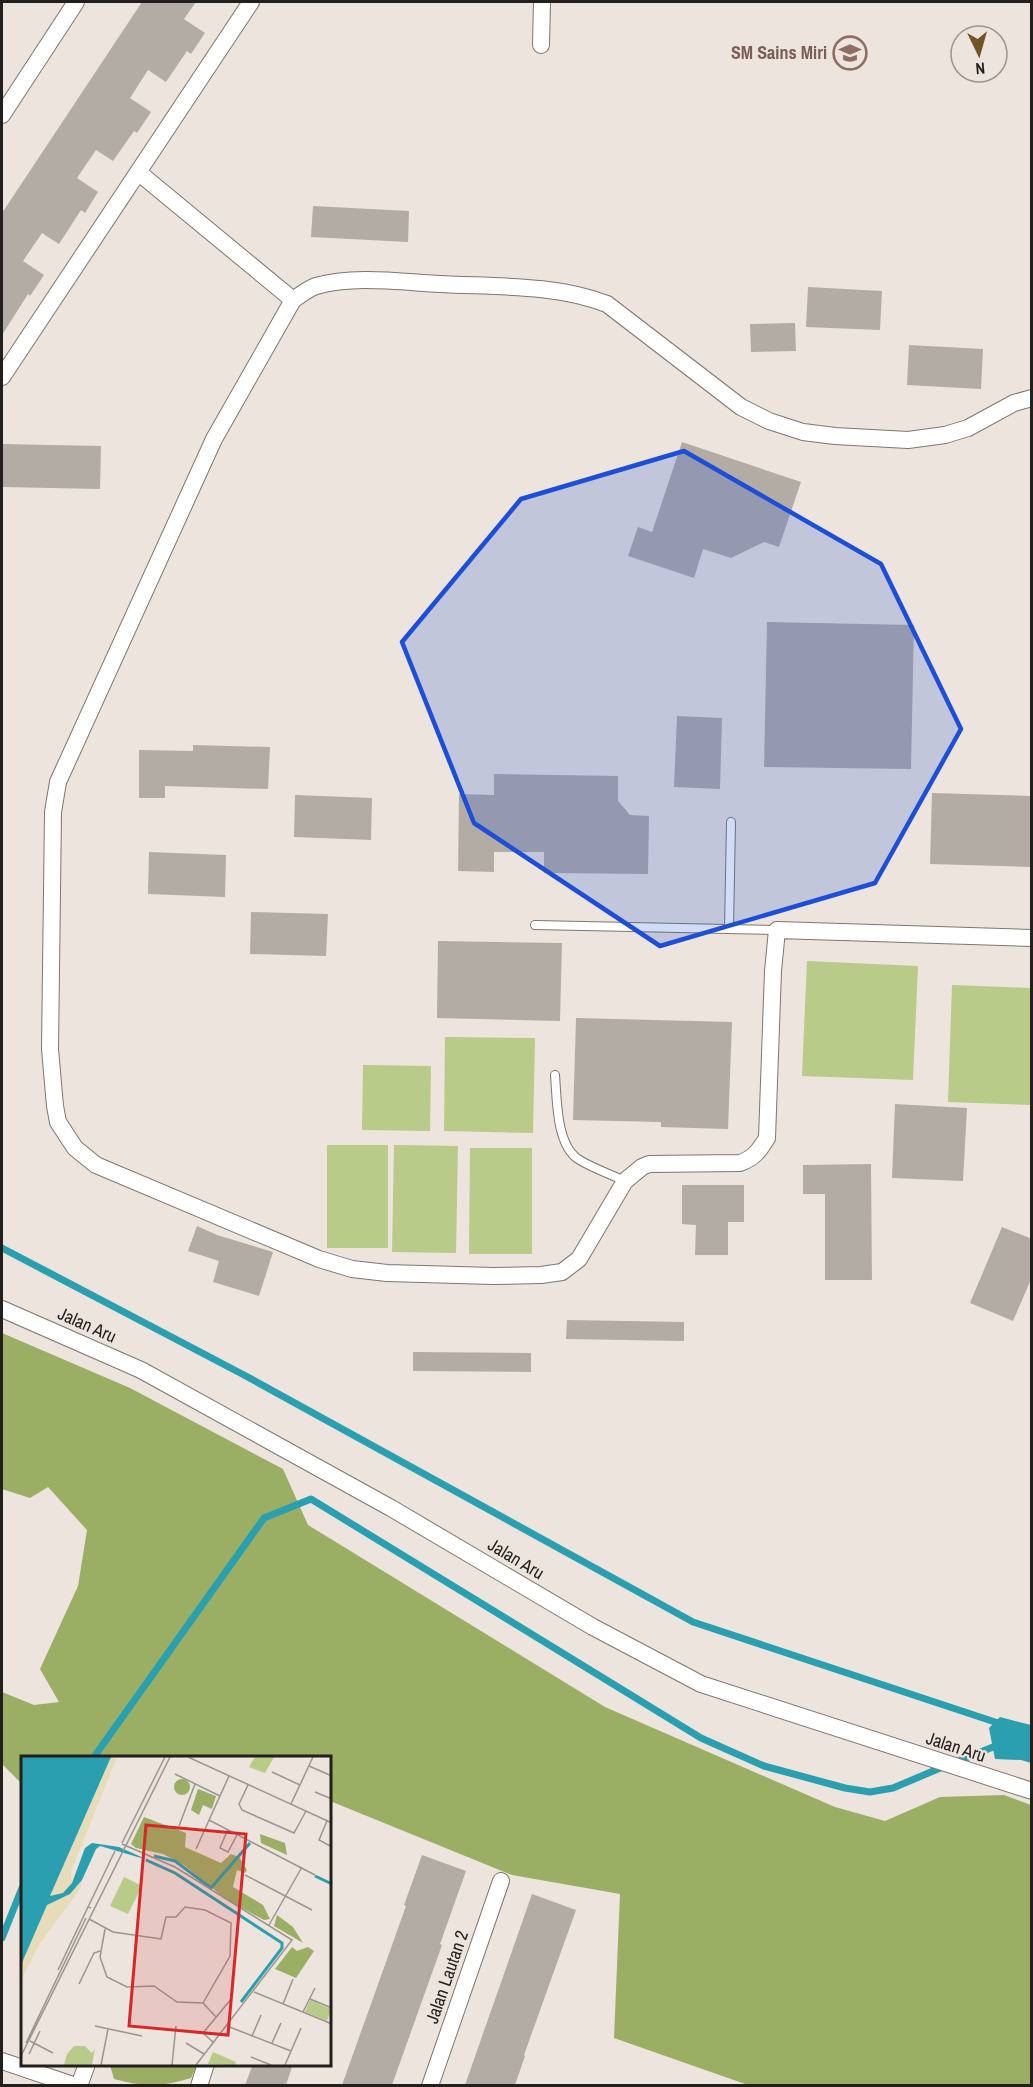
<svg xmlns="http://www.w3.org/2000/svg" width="1033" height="2087" font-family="'Archivo Narrow',sans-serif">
<rect width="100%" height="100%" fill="#ece4dd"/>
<path fill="#b9cb89" d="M807,961L918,966L913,1080L802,1076Z
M952,985L1031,988V1105L948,1102Z
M445,1037L535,1038L533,1133L444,1131Z
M363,1065L431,1066L430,1131L362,1130Z
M327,1145H388V1248H327Z
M394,1145L458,1146L456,1253L392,1252Z
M470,1148H532V1254H469Z"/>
<path fill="#9aae64" d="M2,1333L130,1388L283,1469L308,1525L605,1707L835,1807L885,1821L940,1797L1004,1795L1031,1805V2085H748L614,2038L620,1894L512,1875L330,1801V1757H22V1784L2,1764V1692L34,1705L59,1702L40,1669L78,1586L87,1530L48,1487L30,1498L2,1489Z
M110,2065V2064L197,2065L191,2078C162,2087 143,2087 114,2079Z"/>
<path fill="#299faf" d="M1000,1717L1031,1725V1763L1021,1760L995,1759L989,1728Z"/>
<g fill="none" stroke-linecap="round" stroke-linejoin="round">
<path stroke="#299faf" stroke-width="7" d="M2,1248L244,1375L693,1622L1001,1724
M94,1757L264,1518L311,1499L701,1738L764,1766L845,1788L870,1792L893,1788L945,1766
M956,1762L993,1747L1001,1746
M2,1938L22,1888"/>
</g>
<path fill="#b3aca5" d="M142,2H196L184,19L205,33L191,54L187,51L166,82L148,70L130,98L151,112L137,133L134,131L113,161L96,150L77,178L98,192L85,213L81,210L59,244L42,233L23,261L44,275L30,296L28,294L2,335V213Z
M313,206L409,211L408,242L311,237Z
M808,287L882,291L880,330L806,327Z
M795,323L796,351L751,352L750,324Z
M909,345L983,349L981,389L907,385Z
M682,442L801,482L779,547L764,542L731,558L703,549L694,578L628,556L638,527L652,532Z
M2,444L101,446L100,489L2,487Z
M767,622L914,625L911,769L764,767Z
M677,716L722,718L720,789L674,787Z
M193,745L270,747L268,789L165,786V798H139V750L193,751Z
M494,774L618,776V801L630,815L649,816L648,874L544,873V852H494V872L458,871L459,794L494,795Z
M932,793L1032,796V867L930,864Z
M295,795L372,798L371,840L294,837Z
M149,852L226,855L225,897L148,894Z
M251,912L328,914L326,956L250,954Z
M438,941L562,943L560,1021L437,1018Z
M576,1018L732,1022L728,1129L661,1127V1122L573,1120Z
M895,1104L967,1108L963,1181L892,1178Z
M871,1164L872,1280H825V1194H803V1165Z
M682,1185H744V1222H728V1255H695L696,1225L682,1224Z
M197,1226L217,1235L273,1252L259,1296L213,1282L219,1261L188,1251Z
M1002,1227L1032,1239V1277L1013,1321L970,1303Z
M567,1320L684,1322V1341L566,1339Z
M413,1352L531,1353V1372L413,1371Z
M422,1855L466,1871L440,1944L442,1945L392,2085H342L406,1906L404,1905Z
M532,1894L576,1910L524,2055L525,2056L515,2085H465Z
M253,2064H293L286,2085H245Z"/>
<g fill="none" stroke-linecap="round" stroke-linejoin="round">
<defs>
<path id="service" d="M535,925L777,930
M729,928L731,822
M555,1075C557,1099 556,1144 578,1159C592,1168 610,1174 625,1181"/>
<path id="minor" d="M541,45L542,2
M2,115L76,2
M138,172L293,300
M2,377L251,2
M1032,398L1014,403L968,428L945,435L908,440L835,436L803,432L769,421L741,407L607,304C555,284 495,287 440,284C402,282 353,275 316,286C308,289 300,295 293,300L214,439L58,782L53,812L50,1049L55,1106L58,1122L75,1148L96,1165L319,1259L352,1269L387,1273L493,1276L541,1275L562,1272L579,1259L625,1181L642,1167L649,1164L740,1163C754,1158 759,1151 767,1138L773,971L777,930L1032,938
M2,1309L141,1370L391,1508L593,1627L701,1684L1032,1791
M2,2061L76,2086
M79,2086L87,2064
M199,2086L206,2064
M430,2086L501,1881"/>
</defs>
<use href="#service" stroke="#7d7770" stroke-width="10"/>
<use href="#minor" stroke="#7d7770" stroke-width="18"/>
<use href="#service" stroke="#fff" stroke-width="8"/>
<use href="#minor" stroke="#fff" stroke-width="16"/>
</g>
<path fill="#1d4ed8" fill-opacity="0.2" stroke="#1d4ed8" stroke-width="4.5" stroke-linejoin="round" d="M684,451L881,564L961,729L875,883L660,946L474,823L402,642L521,499Z"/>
<defs>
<symbol id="school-ring" viewBox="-11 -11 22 22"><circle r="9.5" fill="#ece4dd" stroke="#8d6e63" stroke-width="1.5"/><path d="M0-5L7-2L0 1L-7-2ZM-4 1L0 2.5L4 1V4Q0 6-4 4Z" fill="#8d6e63"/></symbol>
</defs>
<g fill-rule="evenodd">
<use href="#school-ring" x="831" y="34" width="38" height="38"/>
</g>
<g text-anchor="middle" stroke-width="4.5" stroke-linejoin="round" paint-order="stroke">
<g font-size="18" font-weight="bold" fill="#785e54" stroke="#ece4dd" text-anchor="end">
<text x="827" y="59">SM Sains Miri</text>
</g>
<g font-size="18" fill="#221f1d" stroke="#ece4dd">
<text transform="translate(87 1325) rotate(24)" y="6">Jalan Aru</text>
<text transform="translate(516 1559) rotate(31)" y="6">Jalan Aru</text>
<text transform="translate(956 1747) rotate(18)" y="6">Jalan Aru</text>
<text transform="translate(447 1977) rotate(-71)" y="6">Jalan Lautan 2</text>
</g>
</g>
<g transform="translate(21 1756)">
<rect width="310" height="310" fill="#ece4dd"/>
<path d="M234,1H253L244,17L228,11ZM103,121L121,130L107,158L89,150ZM289,244L310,253L306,265L284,256ZM53,290H64L71,297L74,292L71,309H43L46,298ZM192,296L215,306L214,309L187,308Z" fill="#b9cb89"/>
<path d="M153 31a8 8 0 1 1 16 0a8 8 0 1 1-16 0ZM177,33L195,40L191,53L182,49L178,59L170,54ZM123,61L165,77L164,91L200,107L210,98L218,101L226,114L224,117L216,114L212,131L242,149L249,163L243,164L206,144L163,109L142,98L115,92L110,88ZM239,78L264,87L266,99L240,87ZM256,159L272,171L282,187L253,170ZM271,191L276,195L287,191L293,195L275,222L254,213Z" fill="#9aae64"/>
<path d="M90,1H96L50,115L51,127L42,137L29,141ZM61,124L59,133L19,187L1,223L0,235V209L26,149L49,138Z" fill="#e6dcb7"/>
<path d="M0,1H90L29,140L42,137L51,127L64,92L71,87L98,91L127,104L79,90L75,93L61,124L49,138L26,149L0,209Z" fill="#299faf"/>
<path fill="none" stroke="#299faf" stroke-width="3" d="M133,100L154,105L190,132L229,87M125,104L154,117L261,187V192L220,246M294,120L311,128"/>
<path fill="none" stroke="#9b9590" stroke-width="1.5" d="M167,1L311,67M288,10L311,20M251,16L279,29M154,18L199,40M227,29L218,48L221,54L273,77L285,55M294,36L311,43M270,48L292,1M188,64L294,119M306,65L298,84L311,91M158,70L174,28M207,73L199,92L207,96L217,77M101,87L144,1M101,88L154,111L271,184L175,309M175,93L208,20M224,119L291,154M67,151L94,95M68,163L92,176L140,183L145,161H155L164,151L184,154L210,167L209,200L182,247L156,246L133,230L106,231L86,221L79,201L84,173M248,169L281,111M37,214L67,151L70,152M58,228L73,197L79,195M233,236L311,268M289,243L311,252M182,247L195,261M262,248L272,223M282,256L294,232M74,270L121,280M206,270L270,295M231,280L240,259M9,285L32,297M5,287L65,162M165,287L183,298M193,287L182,277L211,242M251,287L260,267M8,298L19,275M0,300L149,1M230,301L250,309M80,309L87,273M151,309L155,270M264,309L280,272"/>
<path fill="#d62828" fill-opacity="0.15" stroke="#d62828" stroke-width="3" d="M125,69L225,78L207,279L108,270Z"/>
<rect width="310" height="310" fill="none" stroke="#221f1d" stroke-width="3"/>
</g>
<rect width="1033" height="2087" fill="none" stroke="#221f1d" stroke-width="6"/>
<g transform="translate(979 54) rotate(175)"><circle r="28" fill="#ece4dd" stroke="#9b9590" stroke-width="1.5"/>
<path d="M0-4.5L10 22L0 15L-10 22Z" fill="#705327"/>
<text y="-9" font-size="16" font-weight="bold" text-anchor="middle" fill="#221f1d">N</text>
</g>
</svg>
